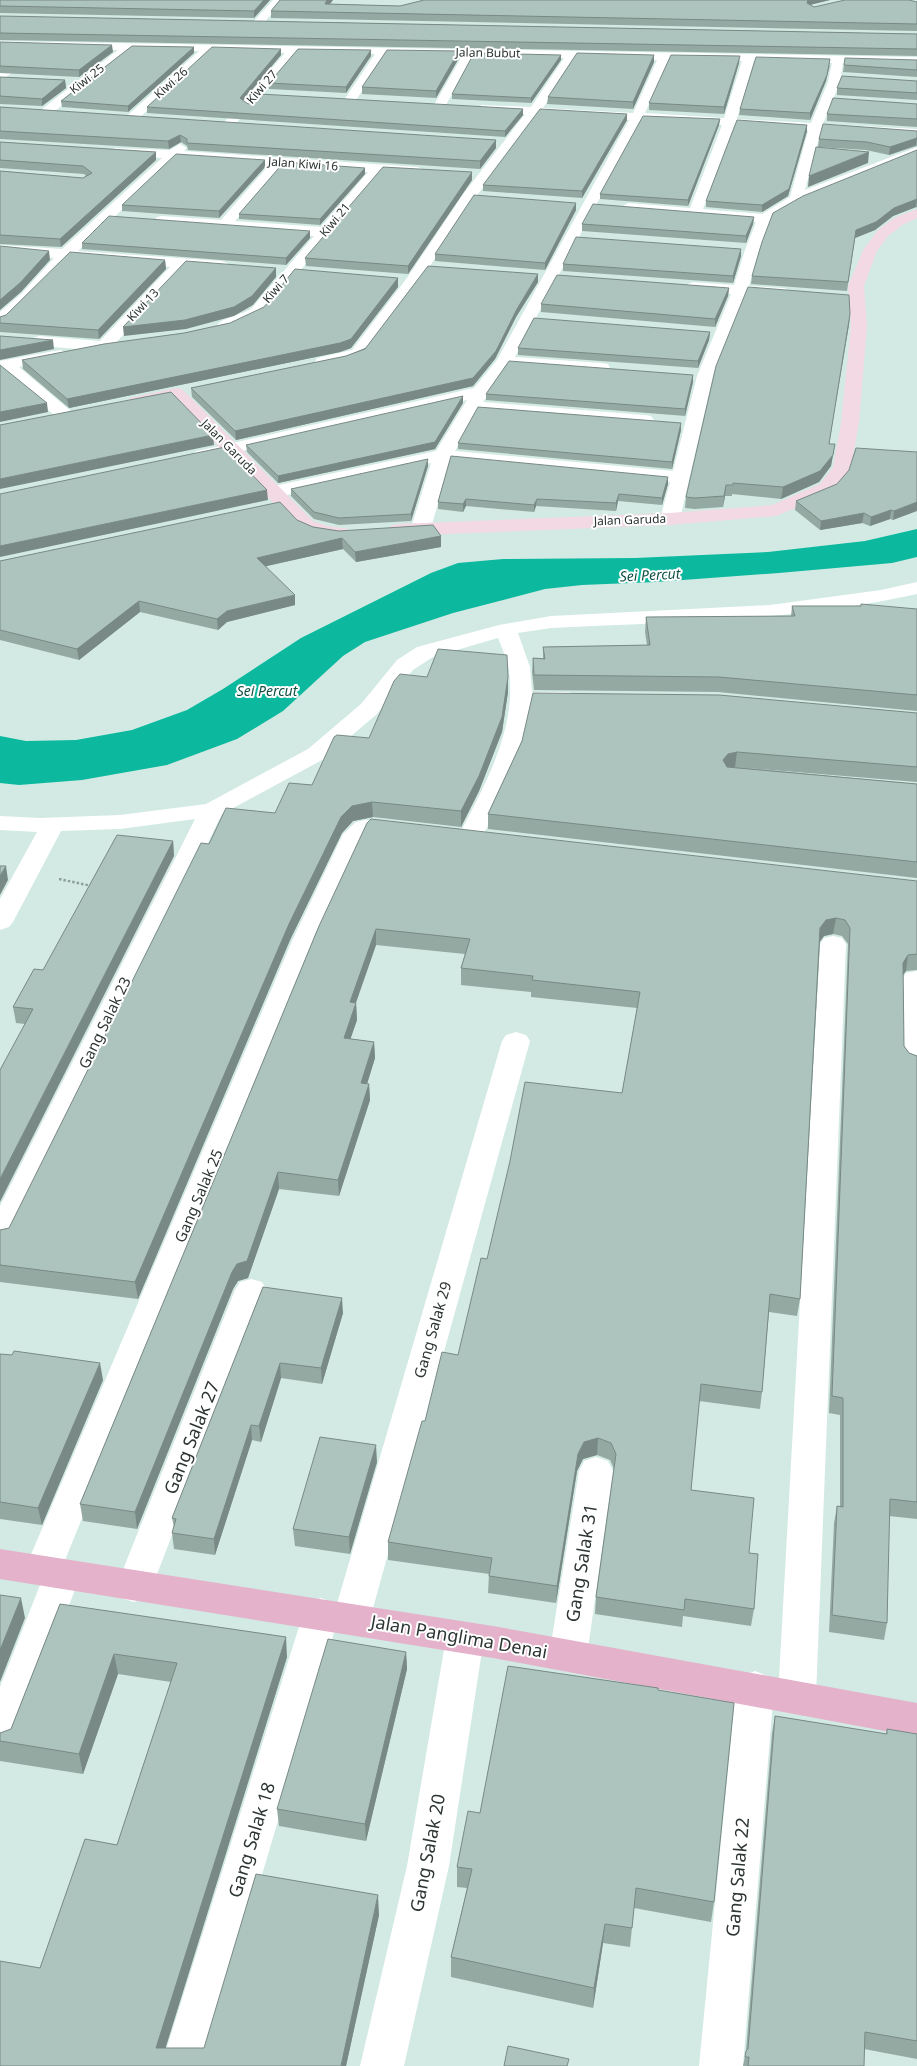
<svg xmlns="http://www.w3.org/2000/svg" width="917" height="2066" font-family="'Noto Sans',sans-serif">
<rect width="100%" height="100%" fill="#d2eae3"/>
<path fill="#0cb99f" d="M917,529V557L892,563L779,573L656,582L582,585L545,589L453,613L365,642L343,656L283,711L237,739L167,765L82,780L19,785L0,783V736L26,741L76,740L132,730L187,710L223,689L301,638L431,573L458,563L503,559L635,558L768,552L865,541Z"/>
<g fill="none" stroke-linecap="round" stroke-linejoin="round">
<path stroke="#8d9f9a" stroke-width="2.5" stroke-dasharray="2.5 2" stroke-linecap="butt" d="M59,879L92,886"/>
<path fill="#fff" fill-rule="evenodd" d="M273,0H284L262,25H254L252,23L254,21Z
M0,41L917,57V65L843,63L840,82L823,124L917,129V137L821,131L805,190L917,147V156L801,202L771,220L759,250L749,286L784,288L789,290L792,293L789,296L784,298L746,295L713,376L680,519L677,523L670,525L663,523L660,519L670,482L450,461L431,528L428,532L421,534L414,532L411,528L431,463L274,498L267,496L265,492L267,488L274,486L436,451L467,400L202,460L196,459L193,455L196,451L202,450L474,388L497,360L629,120L538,115L475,198L418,284L364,356L323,367L317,366L315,362L317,358L352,350L407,278L464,193L525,114L485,112L479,108L481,105L531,107L564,58L473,56L446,105L440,109L434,105L462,56L386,55L354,103L350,104L344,100L375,54L297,53L233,127H225L223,124L225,121L285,53L212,51L137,120L133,121L127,117L129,114L199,51L132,50L50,115H42L40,112L42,109L118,50L0,47ZM576,58L657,60L633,113L543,108ZM669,60L742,61L724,118L645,113ZM754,61L832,63L828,82L811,123L737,119ZM641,121L722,125L690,208L628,203L621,207L623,210L756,222L745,250L734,285L693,282L688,284L685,287L688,290L693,292L731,294L697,376L673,471L455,451L477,412L645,425L651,424L654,420L651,416L645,415L483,402L508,366L602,373L608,372L610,368L608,364L602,363L515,357ZM734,126L808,131L790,197L762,214L703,209Z
M36,49L40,50L42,52L40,54L0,81V72Z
M180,144L187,148L184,151L418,167L425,171L418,175L382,173L263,315C251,322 233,332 219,328L217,325C222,318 243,314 251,309L314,236L157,223L155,220L157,217L162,216L221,220L269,165L176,159L78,251L222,261L227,263L230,266L227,269L222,271L186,268L110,349L104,351L39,346L33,344L31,341L33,338L39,336L100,341L170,267L70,259L32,299L6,323L0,325V312L22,293L54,258L0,253V245L62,249L162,158L119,155L114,154L112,151L114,148L170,150ZM283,166L368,172L321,227L235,221Z
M60,350L66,352L68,355L66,358L19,367L72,412L75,416L72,420L66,421L60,420L2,371H0V361Z
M917,582V594C797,621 673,622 551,628L518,633L530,667L532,692H568L576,694L579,699L576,704L568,706H531C527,753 503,796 482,837L479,842L470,844L461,842L458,837C484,786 517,730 509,671C507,659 502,648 498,638L433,657L413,670L377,714L324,759L222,814L15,1236L11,1244L0,1247V1206L195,819L120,829L61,831L13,922L9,927L0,930V899L37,832L0,830V816L40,818L120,815L206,804L308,749L361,704L397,660L417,647L499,625L551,616L770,605L881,590Z
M365,820L411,824L414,829L411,834C397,838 377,830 365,838L318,941L65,1560L76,1563L81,1574L19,1736L14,1748L0,1753V1687L40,1585L29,1582L24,1571L292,941L343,834L356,822Z
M833,936L842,938L846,944L816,1696L811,1708L797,1713L783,1708L778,1696L820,944L824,938Z
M915,971H917V1071L907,1068L903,1062L902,979L906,973Z
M516,1032L526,1035L530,1041L370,1619L364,1630L351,1635L338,1630L336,1626L205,2066H161L303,1614L308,1603L321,1598L334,1603L336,1607L502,1041L506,1035Z
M251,1279L262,1282L267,1290L152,1587L147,1598L134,1602L121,1598L116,1587L235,1290L240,1282Z
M596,1457L608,1461L613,1471L587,1656L581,1667L568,1672L555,1667L549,1656L579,1471L584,1461Z
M465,1622L478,1627L484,1638L449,1866L404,2066H360L407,1866L446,1638L452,1627Z
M755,1671L768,1676L774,1688L743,2066H699L736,1688L742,1676Z"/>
<path fill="#f2d9e4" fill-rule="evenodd" d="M917,209V218L904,224L888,236L877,251L864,286L867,326L859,423L851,467L846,478L834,492L776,516L670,525L397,536L390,534L387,530L390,526L397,524L670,513L772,505L820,484L833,467L841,423L851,326L848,286L863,250L878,230L894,218Z
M176,388L182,389L313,521L328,526L348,529L351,533L348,537L326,538L299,529L172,399L136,407L130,406L127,402L130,398Z"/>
<path fill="#e4b2ca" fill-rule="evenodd" d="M0,1549L493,1626L917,1703V1737L493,1658L0,1579Z"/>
</g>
<path fill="#95a9a3" d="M0,0H270L254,18L0,13Z
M280,0H333L330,4L400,6L424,0H830L810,5L814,7L917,2V31L271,18V11Z
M0,16L917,34V56L0,40Z
M0,42L113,52L79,77L0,73Z
M194,47V53L128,112L62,107L61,101Z
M281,49V55L243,101L248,104L253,102L523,109V115L505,137L147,113V107Z
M371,50V56L346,93L269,89V83Z
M561,55V60L531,103L452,99V94Z
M654,55V62L633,109L547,104L548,97Z
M459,58L436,98L362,94V87Z
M917,60V77L843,72L844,65Z
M739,63L724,114L649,110V103Z
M830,65L826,81L810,120L739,115L740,109Z
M0,77L65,80L66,88L42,106L0,104Z
M917,81V100L837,95V88Z
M917,104V127L827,121V114Z
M0,107L496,148L480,169L188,150L187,146L181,142L169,149L0,139Z
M627,114V120L582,198L483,191V185Z
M720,119L719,125L688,206L600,199V194Z
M807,125V131L788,196L762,212L706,207V201Z
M917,131V146L889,155L866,150L818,147L819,139Z
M0,142L156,152V160L61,247L0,244V171L83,178L86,176L84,174L0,168Z
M917,150V208L916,207L893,216L875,230L855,238L847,291L751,284L752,276Z
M265,160V167L219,218L122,211V205Z
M365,168V174L320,225L239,219V214Z
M472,180L408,274L306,266L305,258Z
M576,210L545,270L435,261V254Z
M754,217L753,224L746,243L582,231V224Z
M310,238L286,265L82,249V243Z
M741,249V256L733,283L563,271V264Z
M165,260L166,269L99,339L0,332V317Z
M538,274V282L516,317L495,359L473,386L236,440L192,397L191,388L346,356Z
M398,278V287L351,348L340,352L69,408L23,369L22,360L184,333L230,323Z
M729,288L728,296L715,327L541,312V304Z
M850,314L829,444L833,455L831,466L819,482L781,499L732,494V496H725L723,507L695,509L685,508L686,497Z
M710,332L709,340L698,368L518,355V348Z
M693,375V382L685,416L486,400V394Z
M463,403L435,449L278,483L247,452L246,445Z
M681,430L672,469L458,449V443Z
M917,452L893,520L890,519L870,526L862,523L820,530L795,510L796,501Z
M451,456L668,484L662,505L618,501L616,511L536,506L534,512L466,506L463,512L438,509V502Z
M428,466L411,521L339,525L314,519L291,496V489Z
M297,520L313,527L339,531L441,536V547L356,562L343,549L266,566L295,605L227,622L218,630L140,612L79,660L0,640V561Z
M792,606L917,609V711L718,692L534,690L532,672L533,658H543V647L647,645L645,632L646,617L791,616Z
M427,677H508V692L502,732L479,791L461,827L373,817L353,821L342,833L290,940L138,1299L0,1282V1230L9,1228L209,844L275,813L312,785L369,738Z
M917,713V782L734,767L917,784V878L488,829V814L522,741Z
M173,841L174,856L25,1024L16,1023L13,1007L43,970Z
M917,881V970L906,971L903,975L904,1046L909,1053L917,1056V1519L889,1516L887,1623L884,1640L829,1632L834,1523L837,1506H840V1415L829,1413L848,944L842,936L833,934L824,936L820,942L800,1299L797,1316L769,1312L762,1392L760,1409L699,1401L691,1490L749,1553L754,1609L751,1626L683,1616L682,1627L595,1614L596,1597L614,1469L610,1460L597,1455L583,1459L577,1471L556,1603L488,1593L489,1574L388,1560V1542L425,1421L458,1355L487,1259L622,1093L637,1008L531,997V992L461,985V968L465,954L376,945L356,1003L357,1020L350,1039L374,1042L375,1058L367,1084H369L370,1100L339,1196L279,1189L248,1278L238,1281L233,1289L137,1529L83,1521L80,1504L319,926Z
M263,1287L343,1313L322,1384L281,1378L261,1442L252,1440L215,1555L174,1549L172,1533L174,1527L172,1518Z
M0,1354L103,1380L42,1525L0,1519Z
M377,1462L350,1554L295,1546L293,1529Z
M60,1604L287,1657L165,2048H204L379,1915L346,2066H0L40,1968L117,1845L171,1682L118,1674L83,1774L0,1761V1741L11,1729Z
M406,1652L407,1669L366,1841L279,1826L277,1809Z
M658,1690L714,1902L711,1922L634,1908L630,1947L603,1943L593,2008L451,1977V1957L467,1888L457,1887V1867L480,1813Z
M775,1716L886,1734L887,1729L917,1734V2059L864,2049V2066H743L746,2051L772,1733Z"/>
<path fill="#798985" d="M264,0H270L254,18V11Z
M327,0H333L325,10V4Z
M808,0H830L809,5L807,3Z
M112,45L113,52L79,77V70Z
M194,47V53L128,112V106Z
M281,49V55L240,104V98Z
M371,50V56L346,93V87Z
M459,51V58L436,98V91Z
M561,55V60L531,103V98Z
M654,55V62L633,109V102Z
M740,56L739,63L724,114V107Z
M830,59L826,81L810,120V113Z
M65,80L66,88L42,106V99Z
M523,109V115L505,137V131Z
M627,114V120L582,198V191Z
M720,119L719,125L688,206V200Z
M807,125V131L788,196L762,212V205Z
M180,135L181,142L169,149L168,141Z
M917,138L916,145L889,155L890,147Z
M496,140V148L480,169V161Z
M156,152V160L61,247L60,239Z
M869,152L868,163L808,187L809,176Z
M265,160V167L219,218V211Z
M365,168V174L320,225V219Z
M472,172V180L408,274V266Z
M917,199L916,207L893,216L875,230L855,238L847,291L856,230L894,208Z
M576,203V210L545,270V263Z
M754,217L753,224L746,243V236Z
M310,231V238L286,265V258Z
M741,249V256L733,283V276Z
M49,251L50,260L21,292L0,310V300Z
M165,260L166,269L99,339L98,330Z
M276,268V277L253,305L234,316L186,329L124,336L123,327Z
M538,274V282L516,317L495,359L473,386L236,440L235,431L517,309Z
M398,278V287L351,348L340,352L69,408L67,399Z
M729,288L728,296L715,327V319Z
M850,314L849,325L827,455L829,444Z
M710,332L709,340L698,368V361Z
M53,340L54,349L0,360V350Z
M693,375V382L685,416V409Z
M463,396V403L435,449L278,483V476Z
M47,403L48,412L0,422V412Z
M681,423V430L672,469V462Z
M213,435L214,445L0,489V479Z
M835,444L831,466L819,482L781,499L783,487Z
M428,459V466L411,521V514Z
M668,477V484L662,505V498Z
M726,485L725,496L723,507L724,496Z
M267,490L268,500L0,557V546Z
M619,494L618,501L616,511V503Z
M466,499V506L463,512V504Z
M537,499L536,506L534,512V505Z
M917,502V511L893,520L894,511Z
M891,510L890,519L870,526L871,517Z
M864,513L862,523L820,530L821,521Z
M441,536V547L356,562L355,552Z
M342,538L343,549L258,568L257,558Z
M295,595V605L227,622L218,630L217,619L227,611Z
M139,601L140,612L79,660L77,649Z
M508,677V692L502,732L479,791L461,827V811Z
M737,752L735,767L727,769L723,760L728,754Z
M372,802L373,817L353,821L342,833L290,940L138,1299L135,1282L289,924L341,817L352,806Z
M173,841L174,856L0,1202V1179Z
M6,866L8,880L0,895V876Z
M836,918L833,934L824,936L818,944L820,928L826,920Z
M376,929V945L350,1019V1002Z
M908,955L906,971L900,979L903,963Z
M356,1003L357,1020L345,1055L344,1038Z
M374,1042L375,1058L362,1100L361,1083Z
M369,1084L370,1100L339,1196L338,1180Z
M278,1172L279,1189L248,1278L238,1281L233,1289L137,1529L135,1512L232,1272Z
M342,1298L343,1313L322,1384L321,1368Z
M100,1363L103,1380L42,1525L38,1508Z
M280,1363L281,1378L261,1442L259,1426Z
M251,1425L252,1440L215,1555L214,1539Z
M598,1438L597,1455L583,1459L577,1471L556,1603L557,1586L578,1454L584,1442Z
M376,1445L377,1462L350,1554L349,1537Z
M21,1598L25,1618L0,1682V1650Z
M286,1637L287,1657L160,2066L156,2048Z
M406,1652L407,1669L366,1841L365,1824Z
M114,1654L118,1674L83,1774L79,1754Z
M378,1895L379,1915L346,2066H341Z
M605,1924L603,1943L593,2008L594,1988Z"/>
<path fill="#adc4be" stroke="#798985" d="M0,0H264L254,11L0,6Z
M280,0H327L325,4L400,6L424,0H808L807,3L814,7L845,0H909L917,2V24L271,11Z
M0,16L917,34V49L0,33Z
M0,42L112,45L79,70L0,66Z
M132,46L194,47L128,106L61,101Z
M212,47L281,49L240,98L248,104L253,102L260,94L523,109L505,131L147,107Z
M298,49L371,50L346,87L269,83Z
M387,50L459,51L436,91L362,87Z
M474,53L561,55L531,98L452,94Z
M577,53L654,55L633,102L548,97Z
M671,55L740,56L724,107L649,103Z
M756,57L830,59L827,75L810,113L740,109Z
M845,58L917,60V70L844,65Z
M842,76L917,81V93L837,88Z
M0,77L65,80L42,99L0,96Z
M833,98L917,104V119L827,114Z
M0,107L496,140L480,161L187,143V139L180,135L168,141L0,131Z
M540,109L627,114L582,191L483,185Z
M643,116L720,119L688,200L600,194Z
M737,120L807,125L789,189L762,205L706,201Z
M823,124L917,131V138L890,147L867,142L819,139Z
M0,142L156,152L60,239L0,235V171L83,178L92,173L83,166L0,160Z
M816,147L869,152L809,176Z
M917,150V199L894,208L876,222L856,230L848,282L752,276L762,242L773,213L803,196Z
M176,154L265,160L219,211L122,205Z
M284,162L365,168L320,219L239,214Z
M383,167L472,172L408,266L305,258Z
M474,195L576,203L545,263L435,254Z
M593,204L754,217L746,236L582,224Z
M109,216L310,231L286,258L82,243Z
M576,237L741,249L733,276L563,264Z
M0,246L49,251L20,283L0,300Z
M70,252L165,260L98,330L0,323V317L6,315Z
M186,261L276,268L252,296L234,307L185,320L123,327Z
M428,266L538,274L517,309L496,351L473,378L235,431L191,388L346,356L365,349Z
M295,269L398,278L351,339L340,343L67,399L22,360L104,344L184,333L230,323L264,307Z
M557,275L729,288L715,319L541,304Z
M748,287L849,295L850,314L829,444H835L833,455L820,471L783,487L733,483V485H726L724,496L695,498L686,497L716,366Z
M534,318L710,332L698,361L518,348Z
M0,336L53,340L0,350Z
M509,361L693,375L685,409L486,394Z
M0,365L47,403L0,412Z
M171,392L213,435L0,479V425Z
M463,396L435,442L278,476L246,445Z
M478,407L681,423L672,462L458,443Z
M225,447L267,490L0,546V494Z
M856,448L917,452V502L894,511L891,510L871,517L864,513L821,521L796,501L837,484L849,470Z
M451,456L668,477L662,498L619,494L616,503L537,499L534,505L466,499L463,504L438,502Z
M428,459L411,514L339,518L314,512L291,489Z
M280,502L297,520L313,527L339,531L433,525L441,536L355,552L342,538L257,558L295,595L227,611L217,619L139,601L77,649L0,630V561Z
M861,604L917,609V695L719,677L534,675L533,658L545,659L543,647L650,645L646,617L795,616L792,606H861Z
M438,649L507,655L508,677L502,717L479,776L461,811L372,802L352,806L341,817L289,924L135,1282L0,1265V1230L9,1228L201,843L209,844L226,808L275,813L289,783L312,785L334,737L337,735L369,738L394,681L400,674L427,677Z
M533,693L719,695L917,713V767L737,752L728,754L723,760L727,767L917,784V862L488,814L522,741Z
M371,819L917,881V954L908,955L903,963L904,1046L909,1053L917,1056V1502L890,1499L887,1623L832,1615L837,1506L843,1507V1398L832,1396L850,928L845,920L836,918L826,920L820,928L800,1299L770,1294L762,1392L701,1384L691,1490L754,1498L749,1553L758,1554L754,1609L685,1599L684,1610L596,1597L616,1454L611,1443L598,1438L584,1442L578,1454L557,1586L489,1576L492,1558L388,1542L422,1421H425L442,1352L458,1355L481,1258L487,1259L510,1161L525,1082L622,1093L640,992L532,980L533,976L461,968L470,939L376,929L350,1002L356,1003L344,1038L374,1042L361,1083L369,1084L338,1180L278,1172L247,1261L237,1264L232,1272L135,1512L80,1504L319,926L367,823Z
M117,835L173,841L0,1179V1070L33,1009L13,1007L34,969L43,970Z
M0,866H6L0,876Z
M263,1287L342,1298L321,1368L280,1363L259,1426L251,1425L214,1539L172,1533L176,1519L172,1518Z
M14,1351L100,1363L38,1508L0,1502V1354L12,1355Z
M320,1437L376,1445L349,1537L293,1529Z
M0,1595L21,1598L0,1650Z
M60,1604L286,1637L156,2048H204L256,1874L378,1895L341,2066H0V1961L40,1968L85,1839L117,1845L177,1663L114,1654L79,1754L0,1741V1733L11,1729Z
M328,1639L406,1652L365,1824L277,1809Z
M508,1666L658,1688V1690L734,1703L714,1902L636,1888L632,1928L605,1924L594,1988L451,1957L472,1869L457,1867L468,1811L480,1813Z
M775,1716L887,1734V1729L917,1734V2041L865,2032L864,2066H748L749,2057H745L746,2051L748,2049Z
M508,2046L569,2059L567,2066H504Z"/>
<g text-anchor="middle" stroke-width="4" stroke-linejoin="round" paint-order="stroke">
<g font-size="12" fill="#2c3533" stroke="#fff">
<text transform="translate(488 53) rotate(1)" y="4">Jalan Bubut</text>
<text transform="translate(87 79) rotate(-38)" y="4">Kiwi 25</text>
<text transform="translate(171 83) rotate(-42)" y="4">Kiwi 26</text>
<text transform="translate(262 87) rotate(-49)" y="4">Kiwi 27</text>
<text transform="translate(303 164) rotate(4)" y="4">Jalan Kiwi 16</text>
<text transform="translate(335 220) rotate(-50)" y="4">Kiwi 21</text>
<text transform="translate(276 289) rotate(-49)" y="4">Kiwi 7</text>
<text transform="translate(143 305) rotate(-47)" y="4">Kiwi 13</text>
<text transform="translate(229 447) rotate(45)" y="4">Jalan Garuda</text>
<text transform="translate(630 520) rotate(-2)" y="4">Jalan Garuda</text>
</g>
<g font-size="14" font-style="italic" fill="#104e42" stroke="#fff">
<text transform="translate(650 575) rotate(-3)" y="5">Sei Percut</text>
<text x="267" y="696">Sei Percut</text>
</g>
<g font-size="15" fill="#2c3533" stroke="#fff">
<text transform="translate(105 1023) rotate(-64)" y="5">Gang Salak 23</text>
<text transform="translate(199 1196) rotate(-67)" y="5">Gang Salak 25</text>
<text transform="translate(433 1330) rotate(-74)" y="5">Gang Salak 29</text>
</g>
<g font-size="18" fill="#2c3533" stroke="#fff">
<text transform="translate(192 1438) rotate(-68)" y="6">Gang Salak 27</text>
<text transform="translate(582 1563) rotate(-81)" y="6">Gang Salak 31</text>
<text transform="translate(459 1637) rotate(10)" y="6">Jalan Panglima Denai</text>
<text transform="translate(252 1840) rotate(-73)" y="6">Gang Salak 18</text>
<text transform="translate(428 1853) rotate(-79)" y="6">Gang Salak 20</text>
<text transform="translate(738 1877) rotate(-85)" y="6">Gang Salak 22</text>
</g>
</g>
</svg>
